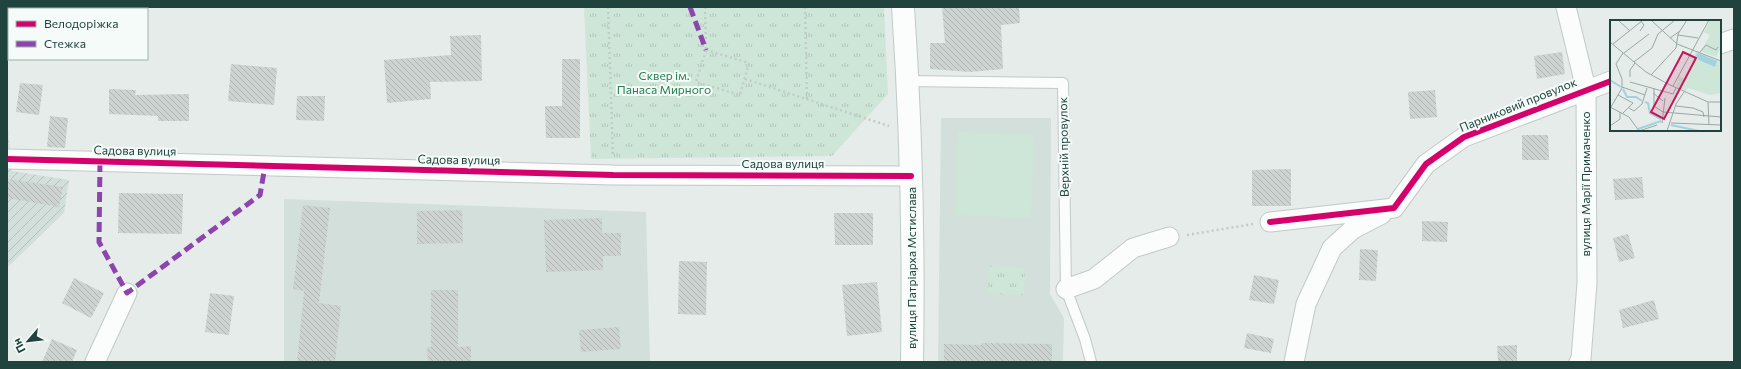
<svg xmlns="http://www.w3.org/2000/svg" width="1741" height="369" font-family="Commissioner,sans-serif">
<defs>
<pattern id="industrial-furrows" width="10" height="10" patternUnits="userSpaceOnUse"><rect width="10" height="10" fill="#d3dfda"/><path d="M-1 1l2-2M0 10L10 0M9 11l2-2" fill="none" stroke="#b5c1bc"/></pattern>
<pattern id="park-tufts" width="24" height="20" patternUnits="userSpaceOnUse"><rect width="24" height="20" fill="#cee6d8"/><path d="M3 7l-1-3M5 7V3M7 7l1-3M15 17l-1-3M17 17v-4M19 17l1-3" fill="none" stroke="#b1c6ba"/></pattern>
<pattern id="building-back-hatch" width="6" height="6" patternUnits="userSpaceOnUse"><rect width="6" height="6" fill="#ccd3d1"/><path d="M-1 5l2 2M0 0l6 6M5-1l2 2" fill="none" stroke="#afb6b4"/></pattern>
</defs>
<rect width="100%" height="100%" fill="#e6ecea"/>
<path fill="#d3dfda" d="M941,118H1051L1050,294L1064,318L1063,362H938Z
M284,199L646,212L650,362H284Z"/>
<path fill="url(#industrial-furrows)" d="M7,118L12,171L69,180L64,213L7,268Z"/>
<path fill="url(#park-tufts)" d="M584,7H884L888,94L832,156L591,159Z
M989,266L1025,268L1024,295L988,294Z"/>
<path fill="#cee6d8" d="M958,132L1034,135L1031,218L956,215Z"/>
<path fill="url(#building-back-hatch)" d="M942,7H1019L1020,23L1001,25L1003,69L970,72L930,69V43H945Z
M481,35L482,81L430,82L431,99L387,103L384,60L451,55L450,36Z
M1562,52L1565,74L1537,79L1534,56Z
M562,59H580V138H546L545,106H562Z
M231,64L277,68L274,105L228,101Z
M20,83L43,85L39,115L16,112Z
M109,89L136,90L135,95L189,94V121H158V116L109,114Z
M1435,90L1437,117L1410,119L1408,92Z
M297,96H325L324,121L296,120Z
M50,116L68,118L65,148L47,147Z
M1522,135H1548L1549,160H1522Z
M1291,169V206H1252V170Z
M1642,177L1644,198L1615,200L1613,179Z
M7,179L63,187L59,207L7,198Z
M119,193L183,194L182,234L118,233Z
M303,205L330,208L319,303L341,306L335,362H297L304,291L293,289Z
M462,210L463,243L417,244V211Z
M834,213H873V245H835Z
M602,218V233H621V256H603V270L546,272L544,220Z
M1422,221L1448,222L1447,242L1422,241Z
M1628,234L1635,258L1619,262L1613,238Z
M1360,249L1378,250L1376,281L1359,280Z
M679,261L707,262L706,315L678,314Z
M1254,275L1279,280L1274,304L1249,300Z
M74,278L104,293L91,318L62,303Z
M877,282L882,332L847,336L842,285Z
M431,290H458V347L471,346V362H428L427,347H431Z
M210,293L234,296L229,335L205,332Z
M1654,300L1659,319L1623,328L1619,310Z
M619,327L621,349L581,352L579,330Z
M1247,333L1274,339L1271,353L1244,348Z
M52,339L77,350L72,362H42Z
M981,343L1052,344V362H944V344L981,345Z
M1517,345V362H1498L1497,346Z"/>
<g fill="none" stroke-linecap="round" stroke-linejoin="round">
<defs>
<path id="lane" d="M908,81L1063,83L1066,289L1085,339L1091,362"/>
<path id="street" d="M1566,7L1586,89L1587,283L1581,359L1579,362
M1720,44L1734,39
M7,159L613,175L911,176
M1270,222L1394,208L1426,164L1464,137L1611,81
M1066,289L1094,279L1133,248L1169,237
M95,362L127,293
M1294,362L1306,304L1332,248L1353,229L1382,214"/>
<path id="secondary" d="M903,7C911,125 914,244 912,362"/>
</defs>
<use href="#lane" stroke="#c3c9c7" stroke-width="12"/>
<use href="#street" stroke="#c3c9c7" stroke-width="21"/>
<use href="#secondary" stroke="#c1cac7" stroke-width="24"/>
<path stroke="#c1ccca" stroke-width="2.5" stroke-dasharray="2 3" stroke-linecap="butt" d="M608,7L613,156
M705,7L706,50
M805,7L807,99
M706,50L749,63L740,95L696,82Z
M745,79L889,126
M1187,235L1253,224"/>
<use href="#lane" stroke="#fbfcfc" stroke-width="10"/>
<use href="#street" stroke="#fbfcfc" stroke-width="19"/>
<use href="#secondary" stroke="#fbfcfc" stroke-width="22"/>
<path stroke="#8e44ad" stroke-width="5" stroke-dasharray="10 5" stroke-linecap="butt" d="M690,7L706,50
M100,162L99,242L127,293L260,195L265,166"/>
<defs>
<path id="cycleway" d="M7,159L613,175L911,176
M1270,222L1394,208L1426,164L1464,137L1611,81"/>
</defs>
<use href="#cycleway" stroke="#f5fbf8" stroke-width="8"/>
<use href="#cycleway" stroke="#d6006c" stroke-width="6"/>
</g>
<g text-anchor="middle" stroke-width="4" stroke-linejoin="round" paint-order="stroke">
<g font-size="12" fill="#257f51" stroke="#f5fbf8">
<text x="664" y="80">Сквер ім.<tspan x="664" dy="14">Панаса Мирного</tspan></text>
</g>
<g font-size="12" fill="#20433d" stroke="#f5fbf8">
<text transform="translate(1518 105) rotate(-22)" y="4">Парниковий провулок</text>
<text transform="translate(1064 147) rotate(-91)" y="4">Верхній провулок</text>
<text transform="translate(135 151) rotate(1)" y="4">Садова вулиця</text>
<text transform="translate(459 160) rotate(1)" y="4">Садова вулиця</text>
<text x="783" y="168">Садова вулиця</text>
<text transform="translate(1586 184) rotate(-90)" y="4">вулиця Марії Примаченко</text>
<text transform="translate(912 268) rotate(-90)" y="4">вулиця Патріарха Мстислава</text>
</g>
</g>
<g transform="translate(1610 20)">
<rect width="111" height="111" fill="#e6ecea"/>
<path d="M104,0H111V28L106,37L91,31L100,15L94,12L100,1ZM86,31L111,42V73L100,75L78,68L75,72L66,67L69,56L75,59L79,54L86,40L83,39Z" fill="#cee6d8"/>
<path d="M88,33L107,41L105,47L89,40L86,35Z" fill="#a2d1df"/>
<path fill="none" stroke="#a2d1df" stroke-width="2" d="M0,60L11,67M13,69L17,77H26L32,81M35,82L38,83L40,93L51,99M61,105L89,111M28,109L51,101"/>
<path fill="none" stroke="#97a8a5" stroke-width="1" d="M8,0L20,11M41,0L67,24L111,41M30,11L34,5L30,0M68,15L88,18M60,18L70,11M0,22L36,52L58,64L98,82H111M3,24L33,0M90,32L96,25L106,30L108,27M14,33L39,14M24,42L42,28L48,14L65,0M41,55L66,28L68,14L77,0M20,57V50L25,43M20,62L63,74L66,68M63,66L99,0M12,67L35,75M44,68V86L53,92L111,97M43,73L53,81M8,75L23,83L13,93M98,82L99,105M66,86L83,88L93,92L94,97M0,87L19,97L29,111L47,105M1,87L12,68V59L6,44L13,33M19,88L24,91L32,84L37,68M52,103L55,78M61,103L111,105M0,106L10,99V92M57,111L66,84L74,72"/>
<path fill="#c2185b" fill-opacity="0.15" stroke="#c2185b" stroke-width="2" d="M73,32L86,38L54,99L41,92Z"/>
<rect width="111" height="111" fill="none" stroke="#20433d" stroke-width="2"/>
</g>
<rect width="1741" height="369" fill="none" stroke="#20433d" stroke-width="16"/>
<rect x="8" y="8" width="140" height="52" fill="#f5fbf8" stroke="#a0b1ad"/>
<rect x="16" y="21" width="20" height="6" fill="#d6006c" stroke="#a0b1ad"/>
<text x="44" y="28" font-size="12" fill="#20433d">Велодоріжка</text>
<rect x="16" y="41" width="20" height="6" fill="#8e44ad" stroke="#a0b1ad"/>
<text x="44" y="48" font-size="12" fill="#20433d">Стежка</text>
<g transform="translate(28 341) rotate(242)" stroke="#f5fbf8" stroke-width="3" paint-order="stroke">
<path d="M0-3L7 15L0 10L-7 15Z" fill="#20433d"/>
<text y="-6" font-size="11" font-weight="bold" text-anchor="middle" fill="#20433d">Пн</text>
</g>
</svg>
